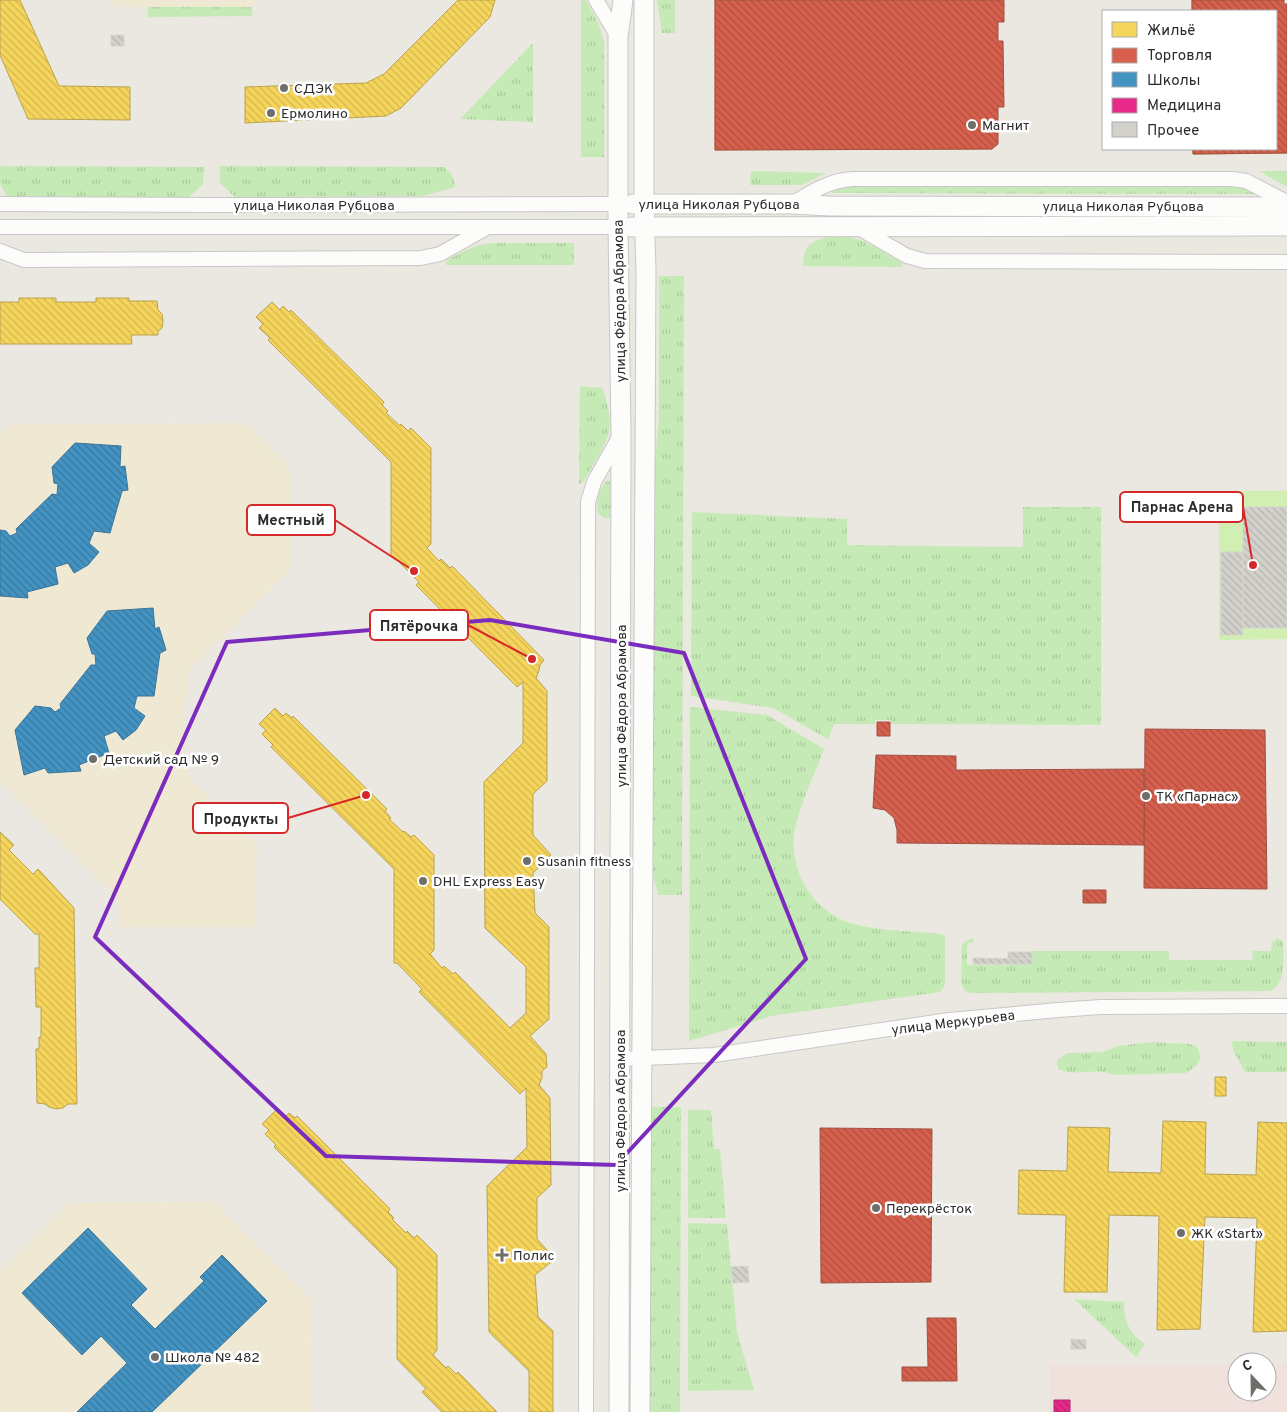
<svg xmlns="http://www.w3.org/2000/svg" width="1287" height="1412" font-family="Overpass,sans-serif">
<defs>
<pattern id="grass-tufts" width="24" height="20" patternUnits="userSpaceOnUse" patternTransform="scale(1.25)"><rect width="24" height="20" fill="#c6eab6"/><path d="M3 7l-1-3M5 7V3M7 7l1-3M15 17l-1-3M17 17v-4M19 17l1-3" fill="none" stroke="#aac99d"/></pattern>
<pattern id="homes-back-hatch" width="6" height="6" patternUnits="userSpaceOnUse" patternTransform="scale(1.25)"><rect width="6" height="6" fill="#f6d55c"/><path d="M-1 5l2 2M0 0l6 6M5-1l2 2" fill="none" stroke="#d3b750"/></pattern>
<pattern id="shops-back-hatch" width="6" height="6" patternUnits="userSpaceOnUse" patternTransform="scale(1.25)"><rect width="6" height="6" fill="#d6604d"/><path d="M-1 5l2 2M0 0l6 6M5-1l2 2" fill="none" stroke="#ae4f40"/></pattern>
<pattern id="schools-back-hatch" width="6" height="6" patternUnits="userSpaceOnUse" patternTransform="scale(1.25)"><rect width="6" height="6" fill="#4393c3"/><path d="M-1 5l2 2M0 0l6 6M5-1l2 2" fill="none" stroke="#38789f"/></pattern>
<pattern id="health-back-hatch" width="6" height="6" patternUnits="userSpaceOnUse" patternTransform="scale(1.25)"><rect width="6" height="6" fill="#e7298a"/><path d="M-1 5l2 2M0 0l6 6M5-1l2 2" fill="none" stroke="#bb2371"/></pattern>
<pattern id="building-back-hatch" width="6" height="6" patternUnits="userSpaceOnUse" patternTransform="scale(1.25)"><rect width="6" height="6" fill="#d3d1cc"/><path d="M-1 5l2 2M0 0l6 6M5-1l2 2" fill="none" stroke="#b5b4af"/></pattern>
</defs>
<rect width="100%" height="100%" fill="#ebe8e1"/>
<path fill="#efe9d4" d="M111,0H259L252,7H114Z
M246,423L290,468L291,568L190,668L184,714V741L189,778L257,846L256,927H120V902L0,782V434L11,424Z
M215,1202L311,1301L310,1412H0V1271L68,1203Z"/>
<path fill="#f1e1dd" d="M1050,1364L1237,1365V1392H1267V1365H1287V1412H1049Z"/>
<path fill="url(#grass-tufts)" d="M581,0H586L598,22L604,41V157H581Z
M657,0H675V33H662Z
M148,7H252V16L148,17Z
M533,43V122L460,119Z
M0,166L204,167L203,184L189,197H7L0,184Z
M220,166L444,167C452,173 454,178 455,187L422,196L235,197L220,183Z
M751,171L826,173L802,185H750Z
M1259,171H1287V187Z
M857,185L1236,186L1244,187L1255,193L1254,194L833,193V191L844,187Z
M838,235C863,237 881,251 902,263V267L803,266C803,240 817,240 838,235Z
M491,243H574V265H446V261C461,252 474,245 491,243Z
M659,276H684L682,895H658L650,860L651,500L659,420Z
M580,386L603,388C605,398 610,412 610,423C609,444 592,466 582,484H579Z
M608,480L610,482V518H604L598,513C595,502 599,487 608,480Z
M1023,507H1101V725L891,724V720H875V724H834L828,739L773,708L691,696L692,512L847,519V545L1023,547Z
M690,707L767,715L824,749C815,773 802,799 796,824C791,843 794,863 802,880C810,897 825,912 842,920C868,931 913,931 941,934L945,936V984L944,987L940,992L771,1016L689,1041Z
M973,938V943H968L967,946V965L1032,964V951H1169V960H1252L1253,951H1271L1272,942L1278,938L1283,942C1283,959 1287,983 1270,991L970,993L965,991L961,983L962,946L965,941Z
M1232,1041L1287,1042V1072H1245L1233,1050Z
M1153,1042L1190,1044L1197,1047L1201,1057L1196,1066L1186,1073L1113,1075C1096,1066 1076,1078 1058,1069L1057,1060L1067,1053L1103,1052L1118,1046Z
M649,1107H681L680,1412H648Z
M688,1110H711L714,1149H720L726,1218H688Z
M688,1223L727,1224L737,1332L754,1390L688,1391Z
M1074,1299L1124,1302C1123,1320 1129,1333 1145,1344L1136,1357Z"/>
<path fill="#d2efb3" d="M1219,491H1287V639L1219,640Z"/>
<path fill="url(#homes-back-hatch)" stroke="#b9a24e" d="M0,0H20L59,86L130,87V120L28,119L0,55Z
M458,0H495L490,17L401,108L386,116L245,123V87L366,83L384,74Z
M715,0H761V124H813V96L896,95V124L952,123V0H992V149L715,150Z
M1192,0H1238V11H1192Z
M1287,127V153L1193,154V149H1276V128Z
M19,298H56V302H96V298H129V301H157L158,310L162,314L163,321L162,328L158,331V335H131L132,344H0V302H19Z
M272,302L280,310L283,306L289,312L291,310L384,402L382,405L388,411L386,413L400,426L401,424L408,431L411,428L431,448V544L427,548L439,561L441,559L450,568L452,566L544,660L540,665L539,671L536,678L547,691V781L533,794V835L551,855L533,873L535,913L549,927V1019L530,1036L546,1054L547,1067L542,1071V1078L539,1085L550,1098L551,1185L537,1198V1239L555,1259L535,1275L538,1317L553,1331V1412H529V1371L489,1332L487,1186L527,1147L526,1088L520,1094L419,992L422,989L397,963H394V869L271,747L273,745L262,734L266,730L259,724L275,708L283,716L286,713L292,718L293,716L387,809L385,811L391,818L389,819L403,832L404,831L411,837L414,835L434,855V950L430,954L442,968L444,966L453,974L455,972L510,1028L526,1013V967L485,928L484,782L523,743V682L517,687L416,585L419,582L394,557L391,556V462L268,340L270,338L259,328L263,324L256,317Z
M0,832L14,845L9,850L33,874L38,869L74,908L77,1104H68L63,1108L56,1109L49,1107L45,1104L37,1103L36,1049H39V1037H41V1007H36L35,968H39V934H35L0,899Z
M1215,1077H1226V1096H1215Z
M278,1108L286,1116L289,1113L295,1118L297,1116L390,1209L388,1212L394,1218L392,1219L406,1233L407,1231L414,1238L417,1235L437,1255V1350L433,1355L446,1368L448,1366L456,1374L458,1372L497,1412H442L422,1392L426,1389L397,1359V1269L274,1147L276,1145L265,1134L269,1130L262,1124Z
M1163,1121L1206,1122L1205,1174L1256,1175L1258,1122L1287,1123V1331L1253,1332L1257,1218L1205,1217L1200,1329L1157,1330L1159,1216L1109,1215L1107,1292H1064L1066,1215L1018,1214L1019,1170L1067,1171L1068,1127L1110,1128L1108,1172L1161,1173Z"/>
<path fill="url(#shops-back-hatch)" stroke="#a35043" d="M715,0H1004V22H998V41H1003L1004,107H998V144L992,149L715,150Z
M1192,0H1284V4H1287V153L1193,154V149H1276V11H1192Z
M877,722H890V736H877Z
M1145,729L1265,730L1267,889L1144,888Z
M876,755L956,756V770L1144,769V845L897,843V830L894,818L885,810L873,808Z
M1083,890H1106V903H1083Z
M820,1128L932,1129L931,1282L821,1283Z
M927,1318H956L957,1381H902V1367H928Z"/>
<path fill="url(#schools-back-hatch)" stroke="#3c7496" d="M75,443L121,446L120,467L125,466L128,490L122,491L110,533L94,531L89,543L99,552L88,565L74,573L68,563L55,567L58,584L27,592L28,598L0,596V530L6,531L10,536L17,533L16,529L52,494L57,495L58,484L54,483L52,467Z
M153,608L155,629L159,627L166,650L160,653L154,696H137L134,708L145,716L136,730L123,740L116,731L104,736L109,753L79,765L81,771L48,773L45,768L24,775L15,730L35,706L51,708L55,712L61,708L60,704L91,665H96L95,654H92L87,638L107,611Z
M88,1228L147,1289L131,1305L155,1329L204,1281L200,1277L222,1255L267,1301L152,1412H77L127,1363L101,1336L82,1355L22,1293Z"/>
<path fill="url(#health-back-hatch)" stroke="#af2a6e" d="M1054,1400H1070V1412H1054Z"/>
<path fill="url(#building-back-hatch)" stroke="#d6d3cd" d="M111,35H124V46H111Z
M1243,507H1287V628H1243Z
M1221,552H1243V635H1221Z
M1008,952H1032V959L1008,958Z
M973,958L1032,959V964H973Z
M748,1266L749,1282L733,1283L731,1267Z
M1071,1339L1086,1340V1349H1071Z"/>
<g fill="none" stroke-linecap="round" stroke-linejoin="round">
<defs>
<path id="street" d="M596,0L618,37
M0,204L211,205L618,204
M792,204C811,192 830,180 853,179H1232L1246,181L1287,202
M0,227H618
M857,227L907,256L925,261L1287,262
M0,251L24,260L421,258L440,254L488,227
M620,1059L714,1055L949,1020L1058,1010L1101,1007L1287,1006
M586,1412L588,502L594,482L621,434"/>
<path id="secondary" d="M633,204H792L830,206L1287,207
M632,227L1287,226
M619,1412L621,434L618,227V37L623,0
M640,1412L646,270L644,204V0"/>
</defs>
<use href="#street" stroke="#c8c7c7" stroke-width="16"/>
<use href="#secondary" stroke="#c8c7c7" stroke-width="21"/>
<use href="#street" stroke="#fcfcfa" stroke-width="14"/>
<use href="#secondary" stroke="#fcfcfa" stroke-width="19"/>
</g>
<path fill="none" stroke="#7b2cbf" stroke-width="4" stroke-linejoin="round" d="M490,620L684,653L806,959L616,1165L326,1156L95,937L227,642Z"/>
<g fill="#6f6e6b" stroke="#fff" stroke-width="2">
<circle cx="284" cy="88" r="5"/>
<circle cx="271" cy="113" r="5"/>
<circle cx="972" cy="125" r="5"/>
<circle cx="93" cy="759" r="5"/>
<circle cx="1146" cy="796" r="5"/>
<circle cx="527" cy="861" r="5"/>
<circle cx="423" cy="881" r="5"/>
<circle cx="876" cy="1208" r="5"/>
<circle cx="1181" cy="1233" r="5"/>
<path d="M499.5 1247.5h5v5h5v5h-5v5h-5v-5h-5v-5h5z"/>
<circle cx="155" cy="1357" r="5"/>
</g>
<g text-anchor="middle" stroke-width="5" stroke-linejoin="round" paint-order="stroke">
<g font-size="14" fill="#2c2c2c" stroke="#fff" text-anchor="start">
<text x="294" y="93">СДЭК</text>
<text x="281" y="118">Ермолино</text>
<text x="982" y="130">Магнит</text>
<text x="103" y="764">Детский сад № 9</text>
<text x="1156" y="801">ТК «Парнас»</text>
<text x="537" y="866">Susanin fitness</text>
<text x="433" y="886">DHL Express Easy</text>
<text x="886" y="1213">Перекрёсток</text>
<text x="1191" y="1238">ЖК «Start»</text>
<text x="513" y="1260">Полис</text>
<text x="165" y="1362">Школа № 482</text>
</g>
<g font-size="14" fill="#2c2c2c" stroke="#fff">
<text x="719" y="209">улица Николая Рубцова</text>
<text x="314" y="210">улица Николая Рубцова</text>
<text x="1123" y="211">улица Николая Рубцова</text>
<text transform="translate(619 301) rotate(-91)" y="5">улица Фёдора Абрамова</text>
<text transform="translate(621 706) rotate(-90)" y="5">улица Фёдора Абрамова</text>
<text transform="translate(953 1022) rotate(-7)" y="5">улица Меркурьева</text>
<text transform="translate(620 1111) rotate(-90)" y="5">улица Фёдора Абрамова</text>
</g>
</g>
<path fill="none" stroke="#d62828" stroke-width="2" d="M1253 565L1243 507M414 571L335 520M532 659L468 625M366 795L288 818"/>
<g fill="#d62828" stroke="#fff" stroke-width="2">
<circle cx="1253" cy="565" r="5"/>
<circle cx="414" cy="571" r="5"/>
<circle cx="532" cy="659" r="5"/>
<circle cx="366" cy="795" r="5"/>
</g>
<g fill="#fff" stroke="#d62828" stroke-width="2">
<rect x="1120" y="492" width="123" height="30" rx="5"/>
<rect x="247" y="505" width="88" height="30" rx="5"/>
<rect x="370" y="610" width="98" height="30" rx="5"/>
<rect x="193" y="803" width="95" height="30" rx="5"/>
</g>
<g font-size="15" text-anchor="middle" font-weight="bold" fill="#2c2c2c">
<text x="1182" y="512">Парнас Арена</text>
<text x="291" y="525">Местный</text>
<text x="419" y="631">Пятёрочка</text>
<text x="241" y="824">Продукты</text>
</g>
<rect x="1102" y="10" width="175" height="140" fill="#ffffff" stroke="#ababab"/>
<rect x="1112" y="22" width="25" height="15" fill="#f6d55c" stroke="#ababab"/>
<text x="1147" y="35" font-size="15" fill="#2c2c2c">Жильё</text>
<rect x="1112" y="48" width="25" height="15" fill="#d6604d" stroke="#ababab"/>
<text x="1147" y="60" font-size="15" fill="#2c2c2c">Торговля</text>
<rect x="1112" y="72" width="25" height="15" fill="#4393c3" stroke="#ababab"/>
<text x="1147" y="85" font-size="15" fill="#2c2c2c">Школы</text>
<rect x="1112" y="98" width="25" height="15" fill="#e7298a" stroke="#ababab"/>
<text x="1147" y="110" font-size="15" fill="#2c2c2c">Медицина</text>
<rect x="1112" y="122" width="25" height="15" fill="#d3d1cc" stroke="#ababab"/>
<text x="1147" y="135" font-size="15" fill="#2c2c2c">Прочее</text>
<g transform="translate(1252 1377) rotate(338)"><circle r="24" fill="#ffffff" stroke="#ababab"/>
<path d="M0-4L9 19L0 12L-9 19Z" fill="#6f6e6b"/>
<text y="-8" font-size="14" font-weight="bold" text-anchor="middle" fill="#2c2c2c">С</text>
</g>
</svg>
